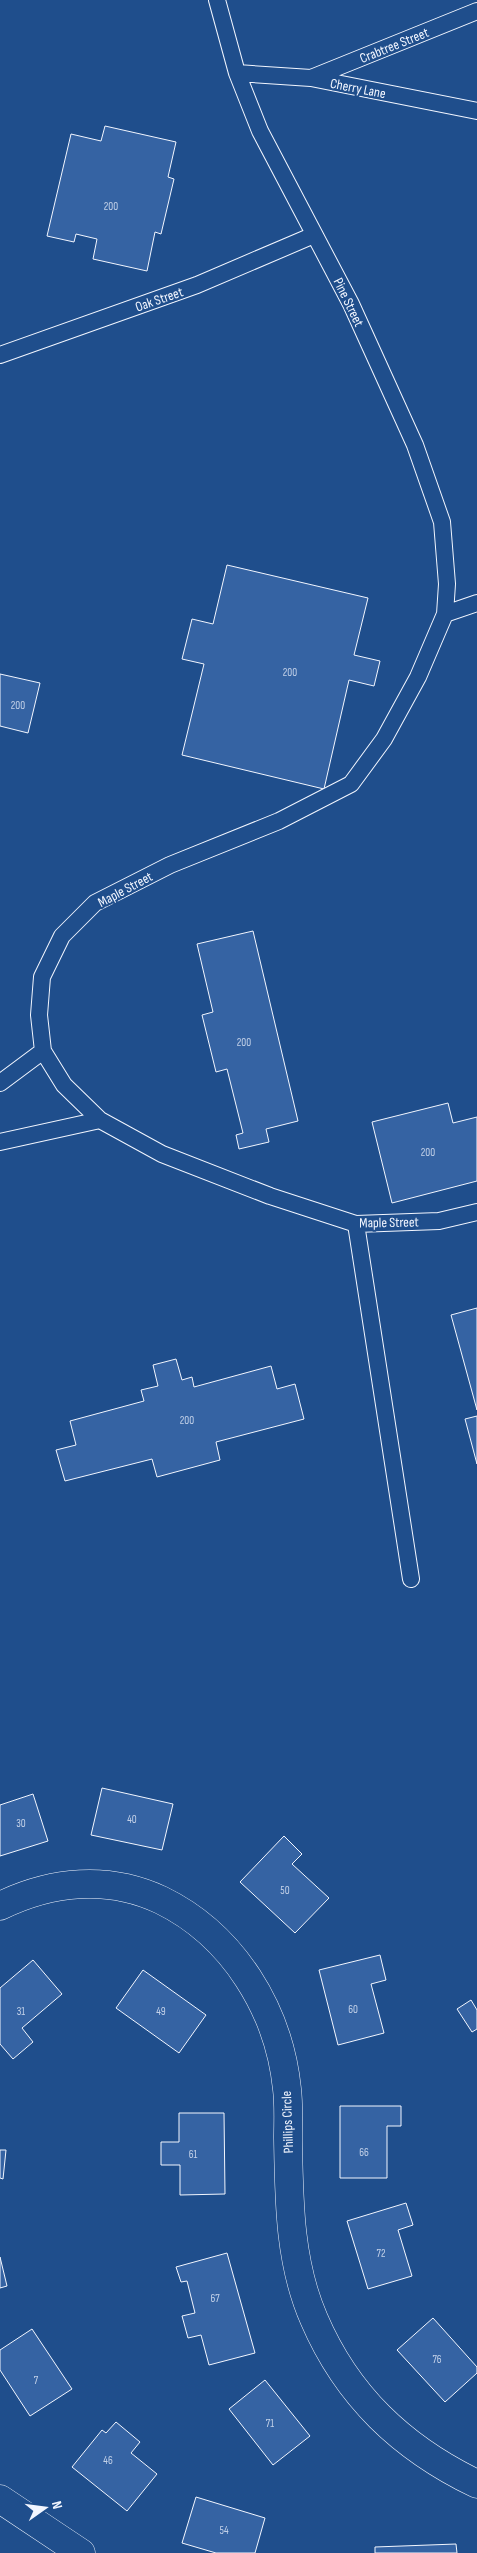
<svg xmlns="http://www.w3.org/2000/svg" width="477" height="2553" font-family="'Sofia Sans Condensed',sans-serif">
<rect width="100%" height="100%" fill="#1f4e8c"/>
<path fill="#3563a3" stroke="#f2f6ff" d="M105,126L176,142L168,177L174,179L161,234L155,232L147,271L93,259L97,239L76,234L74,242L47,236L71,134L101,141Z
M227,565L368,598L354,655L380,661L374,686L349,680L324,789L182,755L204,664L182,659L192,619L213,624Z
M0,674L40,683L28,733L0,726Z
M253,931L298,1121L266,1129L269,1142L239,1149L236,1135L243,1133L227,1069L216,1072L202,1015L213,1012L197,944Z
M448,1103L453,1123L477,1117V1181L392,1203L372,1122Z
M477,1308V1410L451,1315Z
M176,1359L182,1380L192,1377L194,1387L271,1366L277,1389L295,1384L304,1419L216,1442L220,1460L157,1477L152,1459L65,1481L56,1450L76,1445L70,1421L144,1401L141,1390L158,1386L153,1365Z
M477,1416V1464L465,1419Z
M102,1788L173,1804L162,1850L91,1835Z
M33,1794L48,1841L0,1856V1805Z
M284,1836L302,1854L292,1864L329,1898L295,1933L240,1882Z
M380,1955L386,1980L371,1984L384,2033L338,2045L319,1970Z
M33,1960L62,1994L22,2028L33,2042L13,2059L0,2044V1988Z
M143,1970L206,2015L179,2053L116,2008Z
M471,2000L477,2010V2029L472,2032L457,2009Z
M340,2106H401V2126H387V2178H340Z
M179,2113H224L225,2194L180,2195V2165H161V2142H179Z
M0,2150H6L3,2179L0,2178Z
M406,2203L413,2225L398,2230L412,2276L368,2289L347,2221Z
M227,2253L255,2353L209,2365L201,2335L188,2338L182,2316L195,2313L187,2281L181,2282L176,2267Z
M0,2257L7,2286L0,2288Z
M433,2318L477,2367V2373L445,2402L397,2350Z
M32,2329L72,2389L30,2416L0,2370V2350Z
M265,2380L310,2436L273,2465L229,2409Z
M116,2422L140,2442L131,2453L157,2474L127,2511L72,2467L102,2430L106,2433Z
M196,2497L265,2518L255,2553H216L182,2543Z
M456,2544L457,2553H375V2547Z"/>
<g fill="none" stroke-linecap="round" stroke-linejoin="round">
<defs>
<path id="service" d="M217,0L237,73L260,131L351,304L415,445L442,522L447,584L445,614
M237,73L311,78L477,111
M311,78L477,11
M0,355L197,285L314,235
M477,603L445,614L418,677L384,739L351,784L279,821L170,865L95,903L62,936L42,977L39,1015L43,1051L64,1085L100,1120L162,1154L270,1196L356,1224L439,1221L477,1212
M0,1083L43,1051
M0,1142L100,1120
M356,1224L411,1579"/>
<path id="minor" d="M0,1906C51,1881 108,1875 161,1900C233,1935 279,2010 287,2089C289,2105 288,2122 288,2138C289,2199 289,2262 314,2319C347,2396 402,2448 477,2484
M0,2499L81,2553"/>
</defs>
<use href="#service" stroke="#f2f6ff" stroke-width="18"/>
<use href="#minor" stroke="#f2f6ff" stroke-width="29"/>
<use href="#service" stroke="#1f4e8c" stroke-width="16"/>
<use href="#minor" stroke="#1f4e8c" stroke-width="28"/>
</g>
<g text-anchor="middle" stroke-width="4" stroke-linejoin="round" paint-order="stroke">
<g font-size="11" fill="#c3d1e8">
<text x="111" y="210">200</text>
<text x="290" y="676">200</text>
<text x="18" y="709">200</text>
<text x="244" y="1046">200</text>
<text x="428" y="1156">200</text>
<text x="187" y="1424">200</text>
<text x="132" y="1823">40</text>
<text x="21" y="1827">30</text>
<text x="285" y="1894">50</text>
<text x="353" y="2013">60</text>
<text x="21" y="2015">31</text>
<text x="161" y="2015">49</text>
<text x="364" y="2156">66</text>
<text x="193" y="2158">61</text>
<text x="381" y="2257">72</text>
<text x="215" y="2302">67</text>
<text x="437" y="2363">76</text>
<text x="36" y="2384">7</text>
<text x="270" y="2427">71</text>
<text x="108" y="2464">46</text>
<text x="224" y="2534">54</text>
</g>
<g font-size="14" fill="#f2f6ff" stroke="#1f4e8c">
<text transform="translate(394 45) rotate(-22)" y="5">Crabtree Street</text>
<text transform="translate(358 88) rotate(11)" y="5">Cherry Lane</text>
<text transform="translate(159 299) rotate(-19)" y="5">Oak Street</text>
<text transform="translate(349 302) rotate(64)" y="5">Pine Street</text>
<text transform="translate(125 889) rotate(-28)" y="5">Maple Street</text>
<text transform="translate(389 1222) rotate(-1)" y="5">Maple Street</text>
<text transform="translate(287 2122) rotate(-92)" y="5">Phillips Circle</text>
</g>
</g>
<g transform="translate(45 2508) rotate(76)" stroke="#1f4e8c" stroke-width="4" paint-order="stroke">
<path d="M0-4L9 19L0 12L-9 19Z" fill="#f2f6ff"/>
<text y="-8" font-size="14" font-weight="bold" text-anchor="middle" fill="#f2f6ff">N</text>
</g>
</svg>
